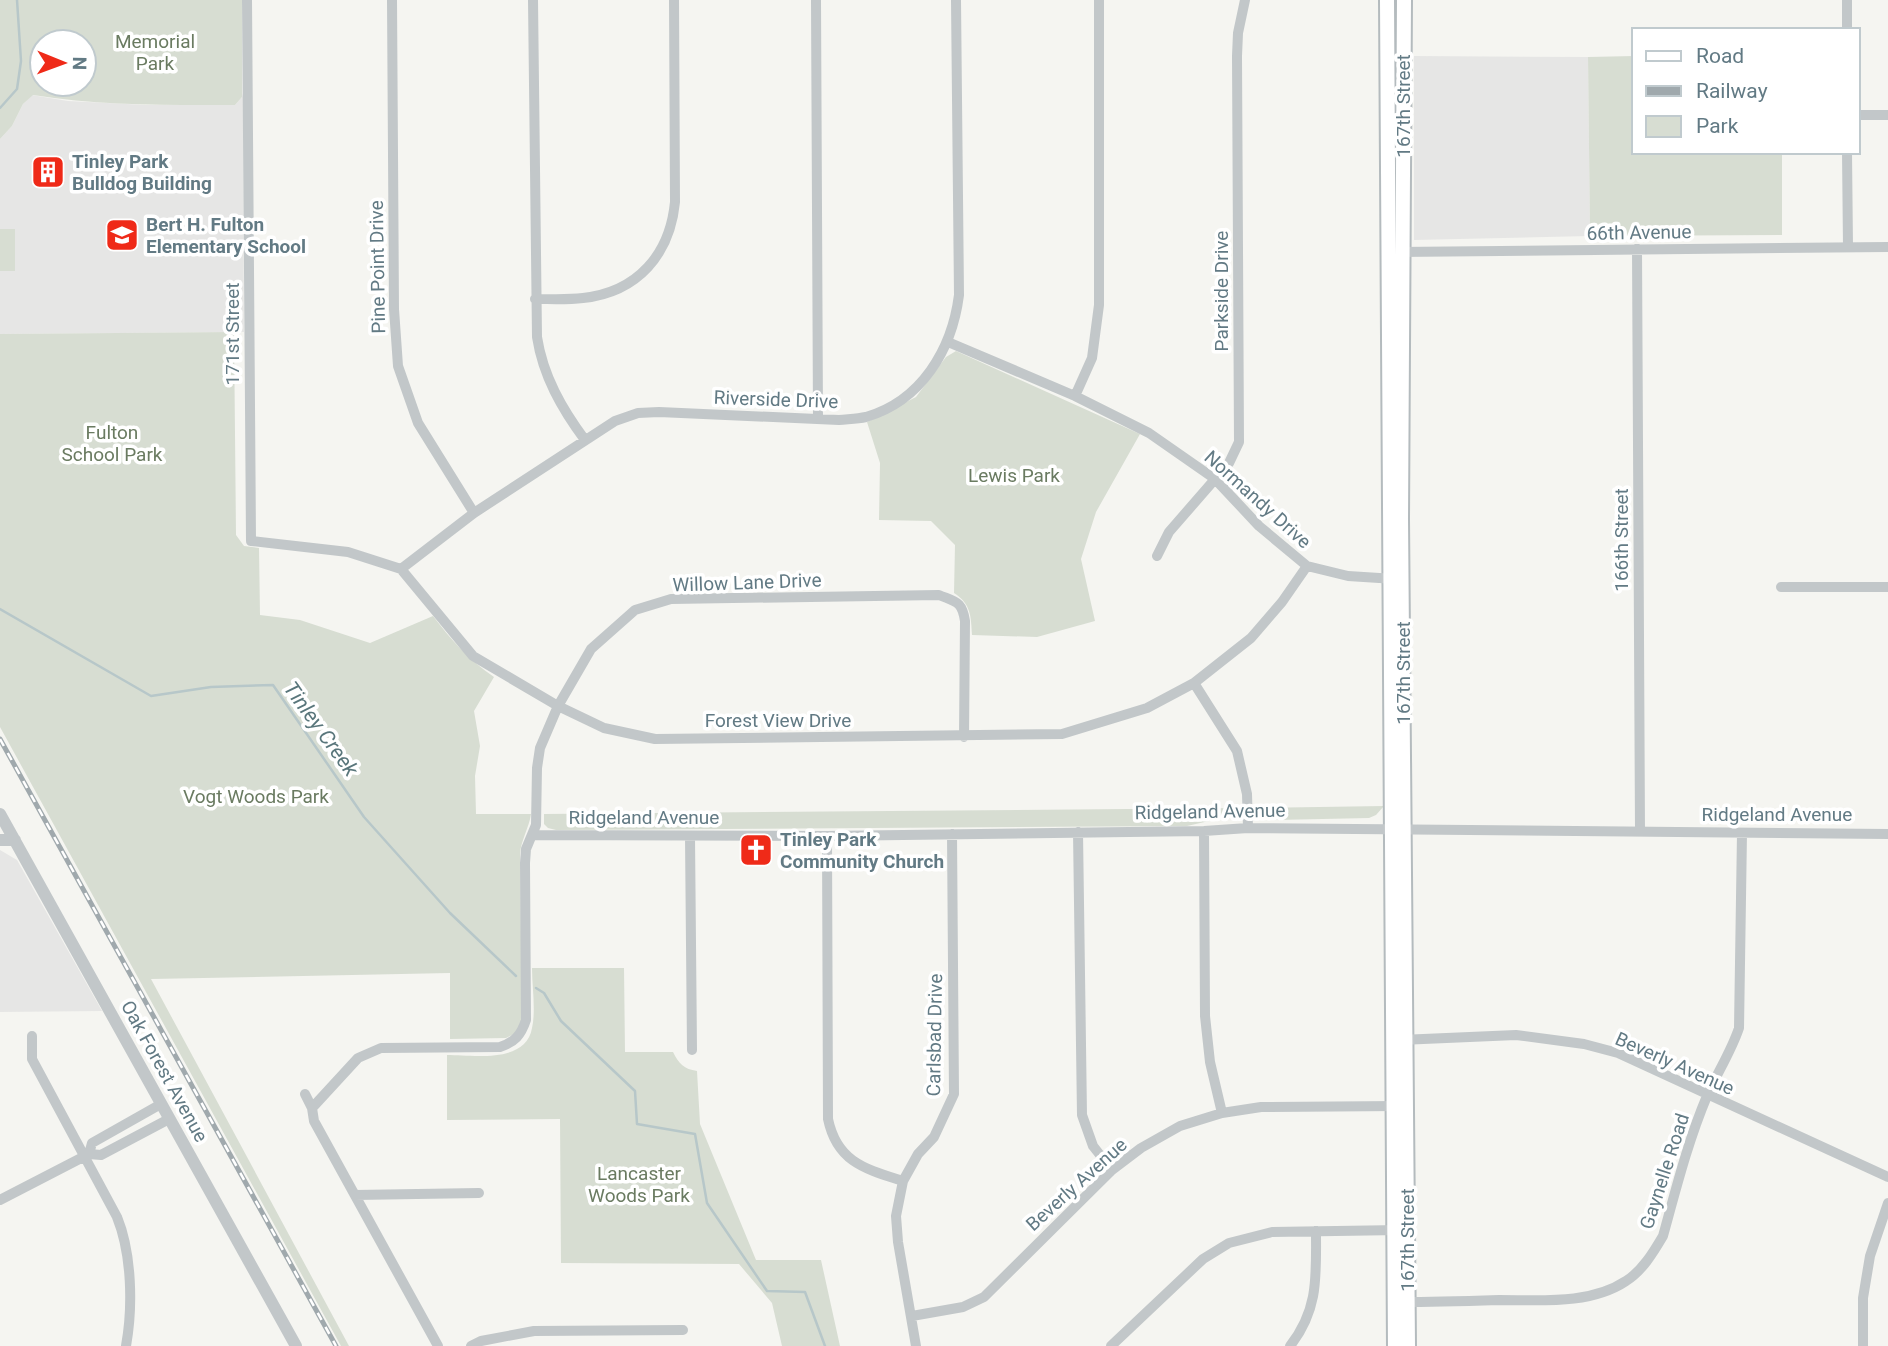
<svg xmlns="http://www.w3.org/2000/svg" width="1888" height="1346" font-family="Roboto,sans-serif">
<rect width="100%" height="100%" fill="#f5f5f1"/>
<path fill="#e6e6e5" d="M1414,56L1588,57L1590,236L1414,240Z
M243,93L244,332L0,334V139L12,126L23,104L32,95L68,101L146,105H235L242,97Z
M0,850L17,860L102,1011L0,1012Z"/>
<path fill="#d7ddd2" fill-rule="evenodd" d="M0,0H242V97L235,105C167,105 100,106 33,95L23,104L12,126L0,139ZM42,42H84V84H42Z
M1634,56V152H1782V235L1590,236L1588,57Z
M0,229H15V271H0Z
M234,332L236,535L244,546L259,548L260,615L300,620L370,643L433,616C452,641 469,660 494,677L474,711L480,746L475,776L476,814H531C529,828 521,840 520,854L522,1020L516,1033L506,1038L450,1039V973L151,979L349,1346H341L0,727V334Z
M956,351L1140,434L1096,512L1081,559L1095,621L1037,637L972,635C971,616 971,604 954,593L955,545L931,521L879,520L880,463L867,422L916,397L946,357Z
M1384,806L1376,815L1369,818L1276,820L1257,814L1254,808Z
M1239,808L1231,816L1187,826L556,830L548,828L544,824V814Z
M532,968H624L625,1052H673C679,1064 684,1069 697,1071L700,1124L756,1260H821L840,1346H782L772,1303L739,1264L561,1263L560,1119L447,1120V1055C473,1055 526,1064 532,1028C536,1010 532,987 532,968Z"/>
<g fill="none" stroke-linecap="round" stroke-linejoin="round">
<path stroke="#b7c7c9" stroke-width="2.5" d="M0,108L17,89L21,61L17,0
M0,609L151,696L211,687L273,685L364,817L450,913L516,976
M536,988L544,993L561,1021L635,1091L637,1124L695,1134L707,1203L767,1291L805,1292L825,1346"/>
<defs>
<path id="secondary" d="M1387,0L1395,1346
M1404,0L1401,519L1408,1346"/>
</defs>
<use href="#secondary" stroke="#b4bbbe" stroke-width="18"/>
<path stroke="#c2c7c9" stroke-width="10" d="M247,0L251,541L348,552L401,569L473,656L558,706L604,728L655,739L1062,734L1147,708L1194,683L1251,638L1282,602L1307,566
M392,0L394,309L398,366L418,423L474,513
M533,0L537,337C543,376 562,409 585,440
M816,0L818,419
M1847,0V30
M1858,115H1888
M1847,152L1848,247
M1637,249L1640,831
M1398,252L1888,247
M535,299C551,299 567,300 583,298C638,292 670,254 675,202L674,0
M948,342L1075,396L1149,433L1215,479L1259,526L1307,566L1348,576L1395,579
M1075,396L1092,358L1099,305V0
M1157,556L1169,532L1229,463L1239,442L1237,56L1238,33L1245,0
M401,569L474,513L615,421L638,413L659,412L839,420C848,419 857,419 866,417C921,401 952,350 959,295L956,0
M1781,587H1888
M1194,683L1237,751L1247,794L1248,828
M1204,831L1205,1016L1210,1062L1222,1113
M1078,832L1082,1115L1093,1146L1112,1170
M533,835L827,836L1204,831L1248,828L1888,834
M827,836L828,1119C837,1162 865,1169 903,1181
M690,837L692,1050
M32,1036V1059L117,1217C132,1254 133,1307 126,1346
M1400,1040L1516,1035L1584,1044L1618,1053L1888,1177
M305,1094L312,1108L314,1121L438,1346
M312,1108L358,1058L381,1048L500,1047C515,1042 521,1035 526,1020L525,863L526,849L536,825L537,768L540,748L558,706L591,649L635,610L671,599L939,595C956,602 962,601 965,621L964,737
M89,1154L92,1143L161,1104
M355,1195L479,1193
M0,1200L89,1154L101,1155L169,1119
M1402,1302C1435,1302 1467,1301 1499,1300C1540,1300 1590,1305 1626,1281C1642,1271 1653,1253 1663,1236C1676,1189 1688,1141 1707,1096C1717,1073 1731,1052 1739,1028L1742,833
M912,1316L963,1307L984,1297L1112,1170L1141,1148L1180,1126L1222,1113L1261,1107L1399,1106
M471,1346L481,1341L534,1331L683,1330
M916,1346L898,1242L896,1216L903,1181L918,1154L934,1137L954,1094L952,834
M1111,1346L1203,1259L1229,1243L1272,1232L1400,1230
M1290,1346C1319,1309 1316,1276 1316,1231
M1863,1346V1298L1870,1256L1888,1203"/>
<path stroke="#c2c7c9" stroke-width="12" d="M0,814L296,1346
M0,840H15"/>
<use href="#secondary" stroke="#fff" stroke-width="14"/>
<defs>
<path id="rail" d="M0,739L336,1346"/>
</defs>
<use href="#rail" stroke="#a0a9ad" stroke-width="5"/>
<use href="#rail" stroke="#fff" stroke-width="2.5" stroke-dasharray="8" stroke-linecap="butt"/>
</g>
<defs>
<symbol id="building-square" viewBox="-11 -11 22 22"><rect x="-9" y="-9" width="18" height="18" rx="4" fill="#ef2a18" stroke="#fff"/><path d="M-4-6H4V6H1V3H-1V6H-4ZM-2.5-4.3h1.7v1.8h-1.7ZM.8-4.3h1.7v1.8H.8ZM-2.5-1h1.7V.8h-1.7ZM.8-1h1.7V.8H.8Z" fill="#fff"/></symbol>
<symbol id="school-square" viewBox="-11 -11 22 22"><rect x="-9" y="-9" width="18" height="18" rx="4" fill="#ef2a18" stroke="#fff"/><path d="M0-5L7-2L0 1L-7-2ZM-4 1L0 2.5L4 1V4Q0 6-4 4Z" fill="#fff"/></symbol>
<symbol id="church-square" viewBox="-11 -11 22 22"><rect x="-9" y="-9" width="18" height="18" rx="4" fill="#ef2a18" stroke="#fff"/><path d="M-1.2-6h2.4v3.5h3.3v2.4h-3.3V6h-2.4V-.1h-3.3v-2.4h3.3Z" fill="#fff"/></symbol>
</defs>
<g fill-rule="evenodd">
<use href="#building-square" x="29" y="153" width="38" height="38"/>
<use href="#school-square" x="103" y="216" width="38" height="38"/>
<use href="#church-square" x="737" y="831" width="38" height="38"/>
</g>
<g text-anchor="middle" stroke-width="7" stroke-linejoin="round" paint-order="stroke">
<g font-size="19" fill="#6a7b61" stroke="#fff">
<text x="155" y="48">Memorial<tspan x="155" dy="22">Park</tspan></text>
<text x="112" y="439">Fulton<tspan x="112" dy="22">School Park</tspan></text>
<text x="1014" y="482">Lewis Park</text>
<text x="256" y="803">Vogt Woods Park</text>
<text x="639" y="1180">Lancaster<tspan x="639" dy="22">Woods Park</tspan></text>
</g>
<g font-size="19" fill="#627a84" stroke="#fff">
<text transform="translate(1403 106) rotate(-90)" y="7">167th Street</text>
<text transform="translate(1639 232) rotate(-1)" y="7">66th Avenue</text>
<text transform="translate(377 267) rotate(-91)" y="7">Pine Point Drive</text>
<text transform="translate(1221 291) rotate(-90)" y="7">Parkside Drive</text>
<text transform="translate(232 334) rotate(-90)" y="7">171st Street</text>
<text transform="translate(776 399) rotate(2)" y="7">Riverside Drive</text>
<text transform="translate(1258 499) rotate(42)" y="7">Normandy Drive</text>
<text transform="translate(1621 540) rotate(-90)" y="7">166th Street</text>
<text transform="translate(747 582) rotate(-2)" y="7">Willow Lane Drive</text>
<text transform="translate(1403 673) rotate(-90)" y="7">167th Street</text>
<text x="778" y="727">Forest View Drive</text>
<text transform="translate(1210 811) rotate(-1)" y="7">Ridgeland Avenue</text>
<text x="1777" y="821">Ridgeland Avenue</text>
<text x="644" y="824">Ridgeland Avenue</text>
<text transform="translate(934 1035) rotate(-89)" y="7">Carlsbad Drive</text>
<text transform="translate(1675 1063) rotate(24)" y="7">Beverly Avenue</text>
<text transform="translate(165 1071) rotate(61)" y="7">Oak Forest Avenue</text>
<text transform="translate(1664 1171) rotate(-72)" y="7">Gaynelle Road</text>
<text transform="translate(1076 1184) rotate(-42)" y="7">Beverly Avenue</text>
<text transform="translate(1407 1240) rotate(-90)" y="7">167th Street</text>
</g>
<g font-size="19" font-weight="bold" fill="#627a84" stroke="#fff" text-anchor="start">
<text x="72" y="168">Tinley Park<tspan x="72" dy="22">Bulldog Building</tspan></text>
<text x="146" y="231">Bert H. Fulton<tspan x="146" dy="22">Elementary School</tspan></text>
<text x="780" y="846">Tinley Park<tspan x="780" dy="22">Community Church</tspan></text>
</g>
<g font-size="21" font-style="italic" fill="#59767b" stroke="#fff">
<text transform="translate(321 729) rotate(54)" y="7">Tinley Creek</text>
</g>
</g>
<rect x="1632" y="28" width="228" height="126" fill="#ffffff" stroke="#c0cace" stroke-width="2"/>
<rect x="1646" y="51" width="35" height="10" fill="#ffffff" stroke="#c0cace" stroke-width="2"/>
<text x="1696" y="63" font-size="21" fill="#627a84">Road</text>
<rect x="1646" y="86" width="35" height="10" fill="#a0a9ad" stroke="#c0cace" stroke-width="2"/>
<text x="1696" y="98" font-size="21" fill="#627a84">Railway</text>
<rect x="1646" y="116" width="35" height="21" fill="#d7ddd2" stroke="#c0cace" stroke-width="2"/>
<text x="1696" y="133" font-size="21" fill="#627a84">Park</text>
<g transform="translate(63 63) rotate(91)"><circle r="33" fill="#ffffff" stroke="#c0cace" stroke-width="2"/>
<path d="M0-5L12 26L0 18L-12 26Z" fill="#ef2a18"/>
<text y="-10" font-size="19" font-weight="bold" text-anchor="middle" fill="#627a84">N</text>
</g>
</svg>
